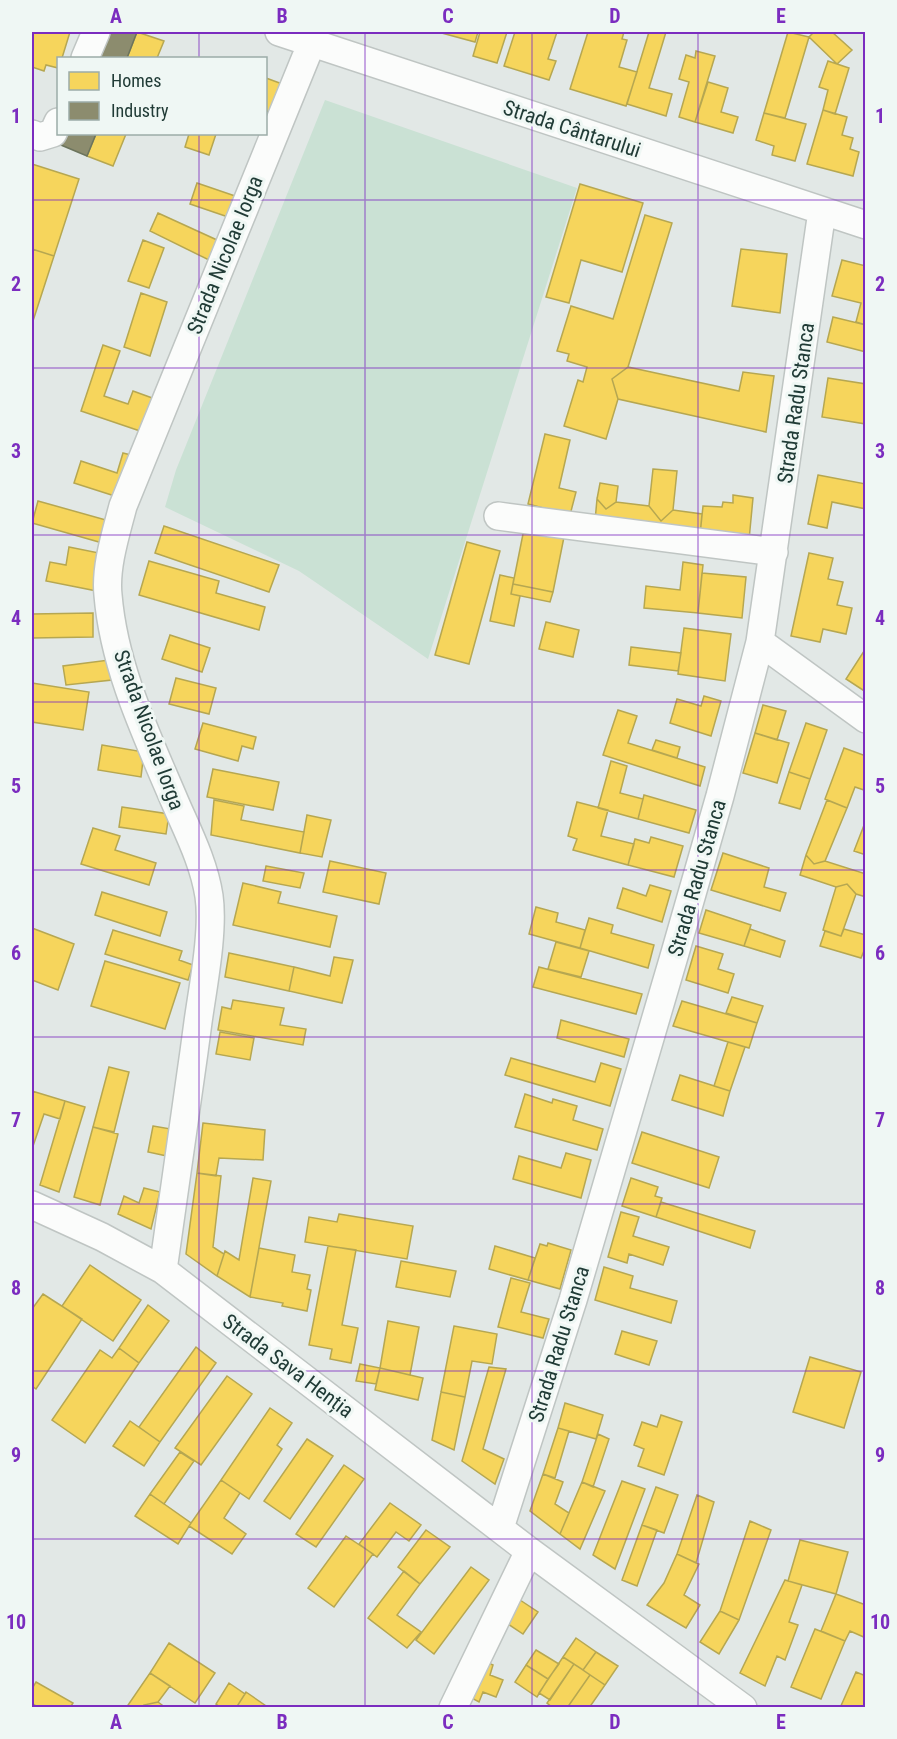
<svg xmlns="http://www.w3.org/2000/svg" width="897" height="1739" font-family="'Roboto Condensed',sans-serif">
<rect width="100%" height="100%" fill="#e2e8e6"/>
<path fill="#cae1d4" d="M325,100L577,188L428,659L299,571L165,507L176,470Z"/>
<path fill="#f6d55c" stroke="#b6a751" stroke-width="1.5" d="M32,32H70L62,58H58V68L46,65L44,71L32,67Z
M137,32L164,41L157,58H127Z
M438,32H478L475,42Z
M480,32H507L497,63L473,56Z
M515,32H557L548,59L556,61L549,80L504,66Z
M588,32H624L622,39L627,40L619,67L637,72L626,106L570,89Z
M649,32H666L649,88L672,94L666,116L627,104Z
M788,32L809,37L785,118L764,113Z
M814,32H832L852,50L837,64L809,37Z
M696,51L715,56L695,122L679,117L689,82L679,79L686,55L695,58Z
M828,61L849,68L835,114L823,110L828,90L819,87Z
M266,78L285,85L275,114L266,111Z
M708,82L728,88L721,112L738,117L733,133L695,122Z
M823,110L847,117L842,135L853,138L850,149L859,152L853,176L807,164Z
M764,113L806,124L795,161L772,155L774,146L756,140Z
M96,134H126L113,166L87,156Z
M189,134H216L209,155L185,147Z
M32,164L79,179L54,256L32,249Z
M197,183L241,198L234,219L190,204Z
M580,184L643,203L622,272L581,260L569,303L546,297Z
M158,213L217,240L209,260L150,231Z
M645,215L672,223L628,367L612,379L618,399L606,439L564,426L578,380L583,382L587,367L567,361L569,354L557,351L571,306L613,319Z
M143,240L164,248L149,288L128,281Z
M32,249L54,256L32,324Z
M741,249L787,254L780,313L732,306Z
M842,260L866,266V325L856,322L861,303L832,296Z
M141,293L167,302L150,356L124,347Z
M833,317L866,325V352L827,342Z
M103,345L120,351L104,396L128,404L133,391L155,399L143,432L81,411Z
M628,367L739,391L743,372L774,376L766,432L618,399L612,379Z
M828,378L866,384V424L822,417Z
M545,434L570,440L559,488L576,492L570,515L528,504Z
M123,453L135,456L121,498L74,483L81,461L117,473Z
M653,469L677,471L673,510L661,521L649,506Z
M818,475L866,484V509L832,502L827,528L808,524Z
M600,483L618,486L616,502L606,509L597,499Z
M733,495L753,498L749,540L700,535L703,506L722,507L723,502L733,503Z
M597,499L606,509L616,502L649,506L661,521L673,510L702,514L700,535L595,521Z
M38,501L113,522L106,544L32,523Z
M164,526L279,565L269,592L155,553Z
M524,529L564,537L553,592L513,584Z
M467,542L500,551L469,664L435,655Z
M69,547L109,555L102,592L46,581L50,562L66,565Z
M809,553L833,558L828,579L843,582L837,605L852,608L846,634L823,629L820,642L791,636Z
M149,561L219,581L216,593L265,607L259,630L139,595Z
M683,562L703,565L698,613L644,608L646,586L680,590Z
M702,573L746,577L742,618L698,613Z
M500,575L514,578L511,594L520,596L514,626L490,621Z
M513,584L553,592L550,602L511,594Z
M93,613V637L32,638V614Z
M546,622L579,630L573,657L539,649Z
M684,628L731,634L725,681L678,674Z
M170,635L210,648L202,672L162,659Z
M631,647L681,653L678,671L629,665Z
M866,648V692L846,679Z
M109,660L112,680L66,685L63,666Z
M176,678L216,688L209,714L169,704Z
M32,683L89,692L83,730L32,722Z
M704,696L721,701L711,736L670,723L677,699L701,706Z
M763,705L786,711L777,740L755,733Z
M618,710L637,716L628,743L705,767L700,786L603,755Z
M203,723L256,737L253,749L242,746L238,761L195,749Z
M806,723L827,730L810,779L789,772Z
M755,733L789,743L777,783L743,773Z
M656,740L680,747L677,758L652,750Z
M102,745L144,752L141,777L98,770Z
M844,748L866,756V786L864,790L855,787L847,808L825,799Z
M611,761L627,766L620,793L643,799L638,819L598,808Z
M213,769L279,782L273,810L207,797Z
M789,772L810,779L800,809L779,803Z
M644,795L696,810L689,833L638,819Z
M214,800L244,806L241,820L304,832L300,853L211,835Z
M827,800L847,808L825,861L814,864L806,855Z
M577,802L608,810L601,836L634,844L628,865L573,850L577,839L568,836Z
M122,807L169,814L166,834L119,827Z
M307,815L331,820L322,857L300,853Z
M866,820V855L854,851Z
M93,828L120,836L115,850L156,863L149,885L81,864Z
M651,837L683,846L674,877L628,865L635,839L649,843Z
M723,853L769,868L764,887L786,893L780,911L711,890Z
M806,855L814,864L825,861L866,874V897L856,894L847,884L836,887L800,875Z
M330,861L386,873L379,904L323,892Z
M266,866L304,873L300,888L263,881Z
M243,883L281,892L278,903L337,916L330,947L233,925Z
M847,884L856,894L841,936L823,930L836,887Z
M650,885L671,891L662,922L617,908L623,888L646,896Z
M102,892L167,912L160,936L95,915Z
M536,907L558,913L556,922L585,930L580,948L529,934Z
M706,910L751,925L744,946L699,933Z
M589,918L613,925L611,933L654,945L648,968L580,948Z
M32,928L74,944L58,990L32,980Z
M750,929L785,941L780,957L744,946Z
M844,929L866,935V946L861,958L820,946L825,931L841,936Z
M113,930L182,951L179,960L193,965L188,980L105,954Z
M556,942L589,951L581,977L548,969Z
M696,946L723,954L718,969L734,974L728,993L686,980Z
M229,953L294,967L289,991L225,977Z
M334,957L353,960L342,1003L289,991L294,967L330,976Z
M105,961L180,983L165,1029L91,1006Z
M539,967L642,994L636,1014L533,987Z
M732,997L763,1006L757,1023L726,1013Z
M233,1000L284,1008L280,1025L306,1029L303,1045L218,1030L222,1007L231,1009Z
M682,1001L757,1023L749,1048L673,1026Z
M561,1020L629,1039L624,1057L557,1038Z
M220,1032L254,1038L250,1060L216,1054Z
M728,1042L745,1047L730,1091L714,1086Z
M511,1058L595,1082L601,1063L621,1069L610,1106L505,1075Z
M109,1067L129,1072L114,1132L93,1127Z
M680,1075L730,1091L723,1116L672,1100Z
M32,1091L65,1101L60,1119L44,1114L32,1149Z
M525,1094L552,1103L553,1099L577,1106L573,1120L603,1129L597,1150L515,1127Z
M65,1101L85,1107L59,1192L40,1185Z
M203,1123L265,1130L263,1160L219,1158L216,1176L197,1173Z
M153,1126L171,1129L167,1156L148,1152Z
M93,1127L118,1134L100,1205L74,1197Z
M642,1132L719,1157L709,1188L632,1163Z
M566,1153L591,1160L581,1198L513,1179L519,1156L561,1168Z
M197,1173L221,1176L213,1247L224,1254L217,1276L186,1254Z
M253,1178L271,1181L250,1297L217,1276L225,1251L239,1260Z
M631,1178L658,1187L655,1196L662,1198L656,1217L622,1206Z
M144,1188L160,1192L151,1229L118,1214L124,1196L139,1203Z
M661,1202L755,1231L750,1248L656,1217Z
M621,1212L639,1217L633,1236L669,1247L663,1265L629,1254L627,1263L608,1257Z
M339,1214L413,1226L407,1259L305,1242L309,1217L337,1222Z
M548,1243L571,1250L560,1289L528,1280L540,1244L547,1246Z
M328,1246L356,1250L342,1325L358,1328L351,1363L330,1359L332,1349L309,1345Z
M495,1246L535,1258L528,1280L489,1269Z
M259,1248L295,1255L292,1272L310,1275L307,1289L311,1290L307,1311L282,1306L283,1303L250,1297Z
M401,1261L456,1271L450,1297L396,1287Z
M90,1265L141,1300L113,1341L62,1306Z
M604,1267L633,1276L630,1288L677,1301L671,1323L595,1300Z
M511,1278L530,1283L521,1312L549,1319L543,1338L498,1327Z
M43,1294L82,1319L36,1389L32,1386V1309Z
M148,1305L169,1321L139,1363L119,1348Z
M388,1321L419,1327L410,1375L380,1368Z
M454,1326L497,1334L492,1364L472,1361L465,1397L441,1392Z
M622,1331L657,1341L649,1365L615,1354Z
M196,1347L216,1363L160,1442L139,1427Z
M119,1348L139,1363L85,1443L52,1420L100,1350L112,1358Z
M810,1357L861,1372L844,1428L793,1412Z
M360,1364L380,1368L376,1384L356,1381Z
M489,1367L506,1369L483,1449L504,1459L495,1484L462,1461Z
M380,1368L423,1378L418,1400L375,1390Z
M227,1376L252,1394L201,1465L175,1448Z
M441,1392L465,1397L454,1450L432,1440Z
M565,1403L603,1415L596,1439L558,1428Z
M270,1408L292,1423L277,1445L282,1449L249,1499L221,1480Z
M661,1415L682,1422L664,1475L638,1466L644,1449L634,1445L642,1422L657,1427Z
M130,1421L160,1442L144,1466L113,1446Z
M558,1428L569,1431L555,1478L543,1474Z
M598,1434L609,1439L593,1487L582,1482Z
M307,1439L333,1456L290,1519L264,1501Z
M180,1452L194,1461L164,1504L150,1494Z
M344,1465L364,1479L316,1547L296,1534Z
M543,1474L563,1482L555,1504L569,1513L560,1534L530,1511Z
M221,1480L240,1493L224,1518L246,1534L232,1554L189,1526Z
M622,1481L645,1489L615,1569L593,1555Z
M582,1482L605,1491L580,1549L560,1534Z
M656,1487L678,1495L664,1533L642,1525Z
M150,1494L191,1523L178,1544L135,1516Z
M697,1495L714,1502L696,1563L677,1554Z
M390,1503L421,1525L409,1541L396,1532L377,1557L359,1544Z
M750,1521L771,1530L739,1620L720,1611Z
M642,1525L657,1530L637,1586L622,1580Z
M426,1530L450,1547L420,1584L398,1567Z
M346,1536L373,1554L334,1607L308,1588Z
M800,1540L848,1552L836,1594L788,1581Z
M677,1554L699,1564L684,1595L700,1605L686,1628L647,1605L664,1583Z
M471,1567L489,1580L434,1654L416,1640Z
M404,1571L420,1584L397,1615L421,1632L407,1648L368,1618Z
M785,1580L802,1585L789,1622L798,1625L785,1660L777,1656L765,1686L740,1673Z
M836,1594L866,1605V1638L850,1631L845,1641L821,1631Z
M520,1600L538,1612L523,1634L505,1622Z
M720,1611L739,1620L719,1654L700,1642Z
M815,1629L845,1641L821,1699L791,1687Z
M576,1638L596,1652L583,1670L563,1657Z
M169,1643L215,1673L195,1703L150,1673Z
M536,1650L559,1664L548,1679L526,1665Z
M596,1652L618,1666L605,1685L583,1670Z
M563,1657L574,1664L550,1700L539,1693Z
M483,1661L493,1665L490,1675L503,1680L496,1697L483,1692L479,1702L466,1695Z
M574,1664L590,1675L567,1708H553L547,1703Z
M526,1665L548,1679L537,1697L515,1682Z
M856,1672L866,1676V1708H840Z
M150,1673L170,1686L158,1702L144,1705L145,1708H126Z
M590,1675L605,1685L589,1708H567Z
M36,1682L73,1703L70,1708H39L32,1703V1689Z
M229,1683L245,1694L236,1708H221L216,1704Z
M246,1692L269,1708H236Z
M158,1702L166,1708H145L144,1705Z"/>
<path fill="#8c8c6e" stroke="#6c745d" stroke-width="1.5" d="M107,32H137L127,58H96Z
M66,134H96L87,156L61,145Z"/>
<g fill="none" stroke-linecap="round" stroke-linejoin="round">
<defs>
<path id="minor" d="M279,32L866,225
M85,58L96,32
M32,134L40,137L53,133L58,122
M498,516L774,552
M760,642L866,719
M32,1205L102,1237L163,1270L529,1551L743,1708
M163,1270C175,1188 187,1105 198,1022C203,986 214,931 209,896C204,863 188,832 175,802C147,736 114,668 108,595C105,567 116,533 123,506L312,42
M500,1528L573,1300L675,953L720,796L760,642L822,211
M453,1708L529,1551"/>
</defs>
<use href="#minor" stroke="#bfc5c3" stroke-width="30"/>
<use href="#minor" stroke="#fbfcfb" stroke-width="27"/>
</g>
<path fill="none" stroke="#7b2cbf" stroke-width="1.5" stroke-opacity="0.55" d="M199,32V58M365,32V1708M532,32V1708M698,32V1708M199,134V1708M32,200H866M32,368H866M32,535H866M32,702H866M32,870H866M32,1037H866M32,1204H866M32,1371H866M32,1539H866"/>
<g text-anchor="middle" stroke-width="6" stroke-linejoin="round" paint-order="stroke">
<g font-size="21" fill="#203b36" stroke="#eff7f4">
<text transform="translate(572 129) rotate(18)" y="7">Strada Cântarului</text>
<text transform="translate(225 255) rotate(-68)" y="7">Strada Nicolae Iorga</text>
<text transform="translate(796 403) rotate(-82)" y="7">Strada Radu Stanca</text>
<text transform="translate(149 730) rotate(70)" y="7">Strada Nicolae Iorga</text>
<text transform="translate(697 878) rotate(-74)" y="7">Strada Radu Stanca</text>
<text transform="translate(559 1344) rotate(-73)" y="7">Strada Radu Stanca</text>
<text transform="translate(288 1366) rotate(37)" y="7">Strada Sava Henția</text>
</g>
</g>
<rect width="897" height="1739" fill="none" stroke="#eff7f4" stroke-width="66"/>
<rect x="57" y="57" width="210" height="78" fill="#eff7f4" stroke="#9caca8" stroke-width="1.5"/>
<rect x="69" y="72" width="30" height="18" fill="#f6d55c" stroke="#9caca8" stroke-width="1.5"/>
<text x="111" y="87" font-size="18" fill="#203b36">Homes</text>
<rect x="69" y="102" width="30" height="18" fill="#8c8c6e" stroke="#9caca8" stroke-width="1.5"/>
<text x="111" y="117" font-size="18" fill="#203b36">Industry</text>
<rect x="33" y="33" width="831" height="1673" fill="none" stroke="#7b2cbf" stroke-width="2"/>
<g font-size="20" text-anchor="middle" font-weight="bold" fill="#7b2cbf">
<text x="116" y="23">A</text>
<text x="282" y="23">B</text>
<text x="448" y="23">C</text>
<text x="615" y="23">D</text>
<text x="781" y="23">E</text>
<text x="16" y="123">1</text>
<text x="880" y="123">1</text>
<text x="16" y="291">2</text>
<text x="880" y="291">2</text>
<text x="16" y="458">3</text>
<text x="880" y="458">3</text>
<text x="16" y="625">4</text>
<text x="880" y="625">4</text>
<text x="16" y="793">5</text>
<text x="880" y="793">5</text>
<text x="16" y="960">6</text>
<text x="880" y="960">6</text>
<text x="16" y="1127">7</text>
<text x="880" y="1127">7</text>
<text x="16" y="1295">8</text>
<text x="880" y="1295">8</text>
<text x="16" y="1462">9</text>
<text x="880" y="1462">9</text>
<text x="16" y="1629">10</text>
<text x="880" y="1629">10</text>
<text x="116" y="1729">A</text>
<text x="282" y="1729">B</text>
<text x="448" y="1729">C</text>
<text x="615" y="1729">D</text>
<text x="781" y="1729">E</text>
</g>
</svg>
